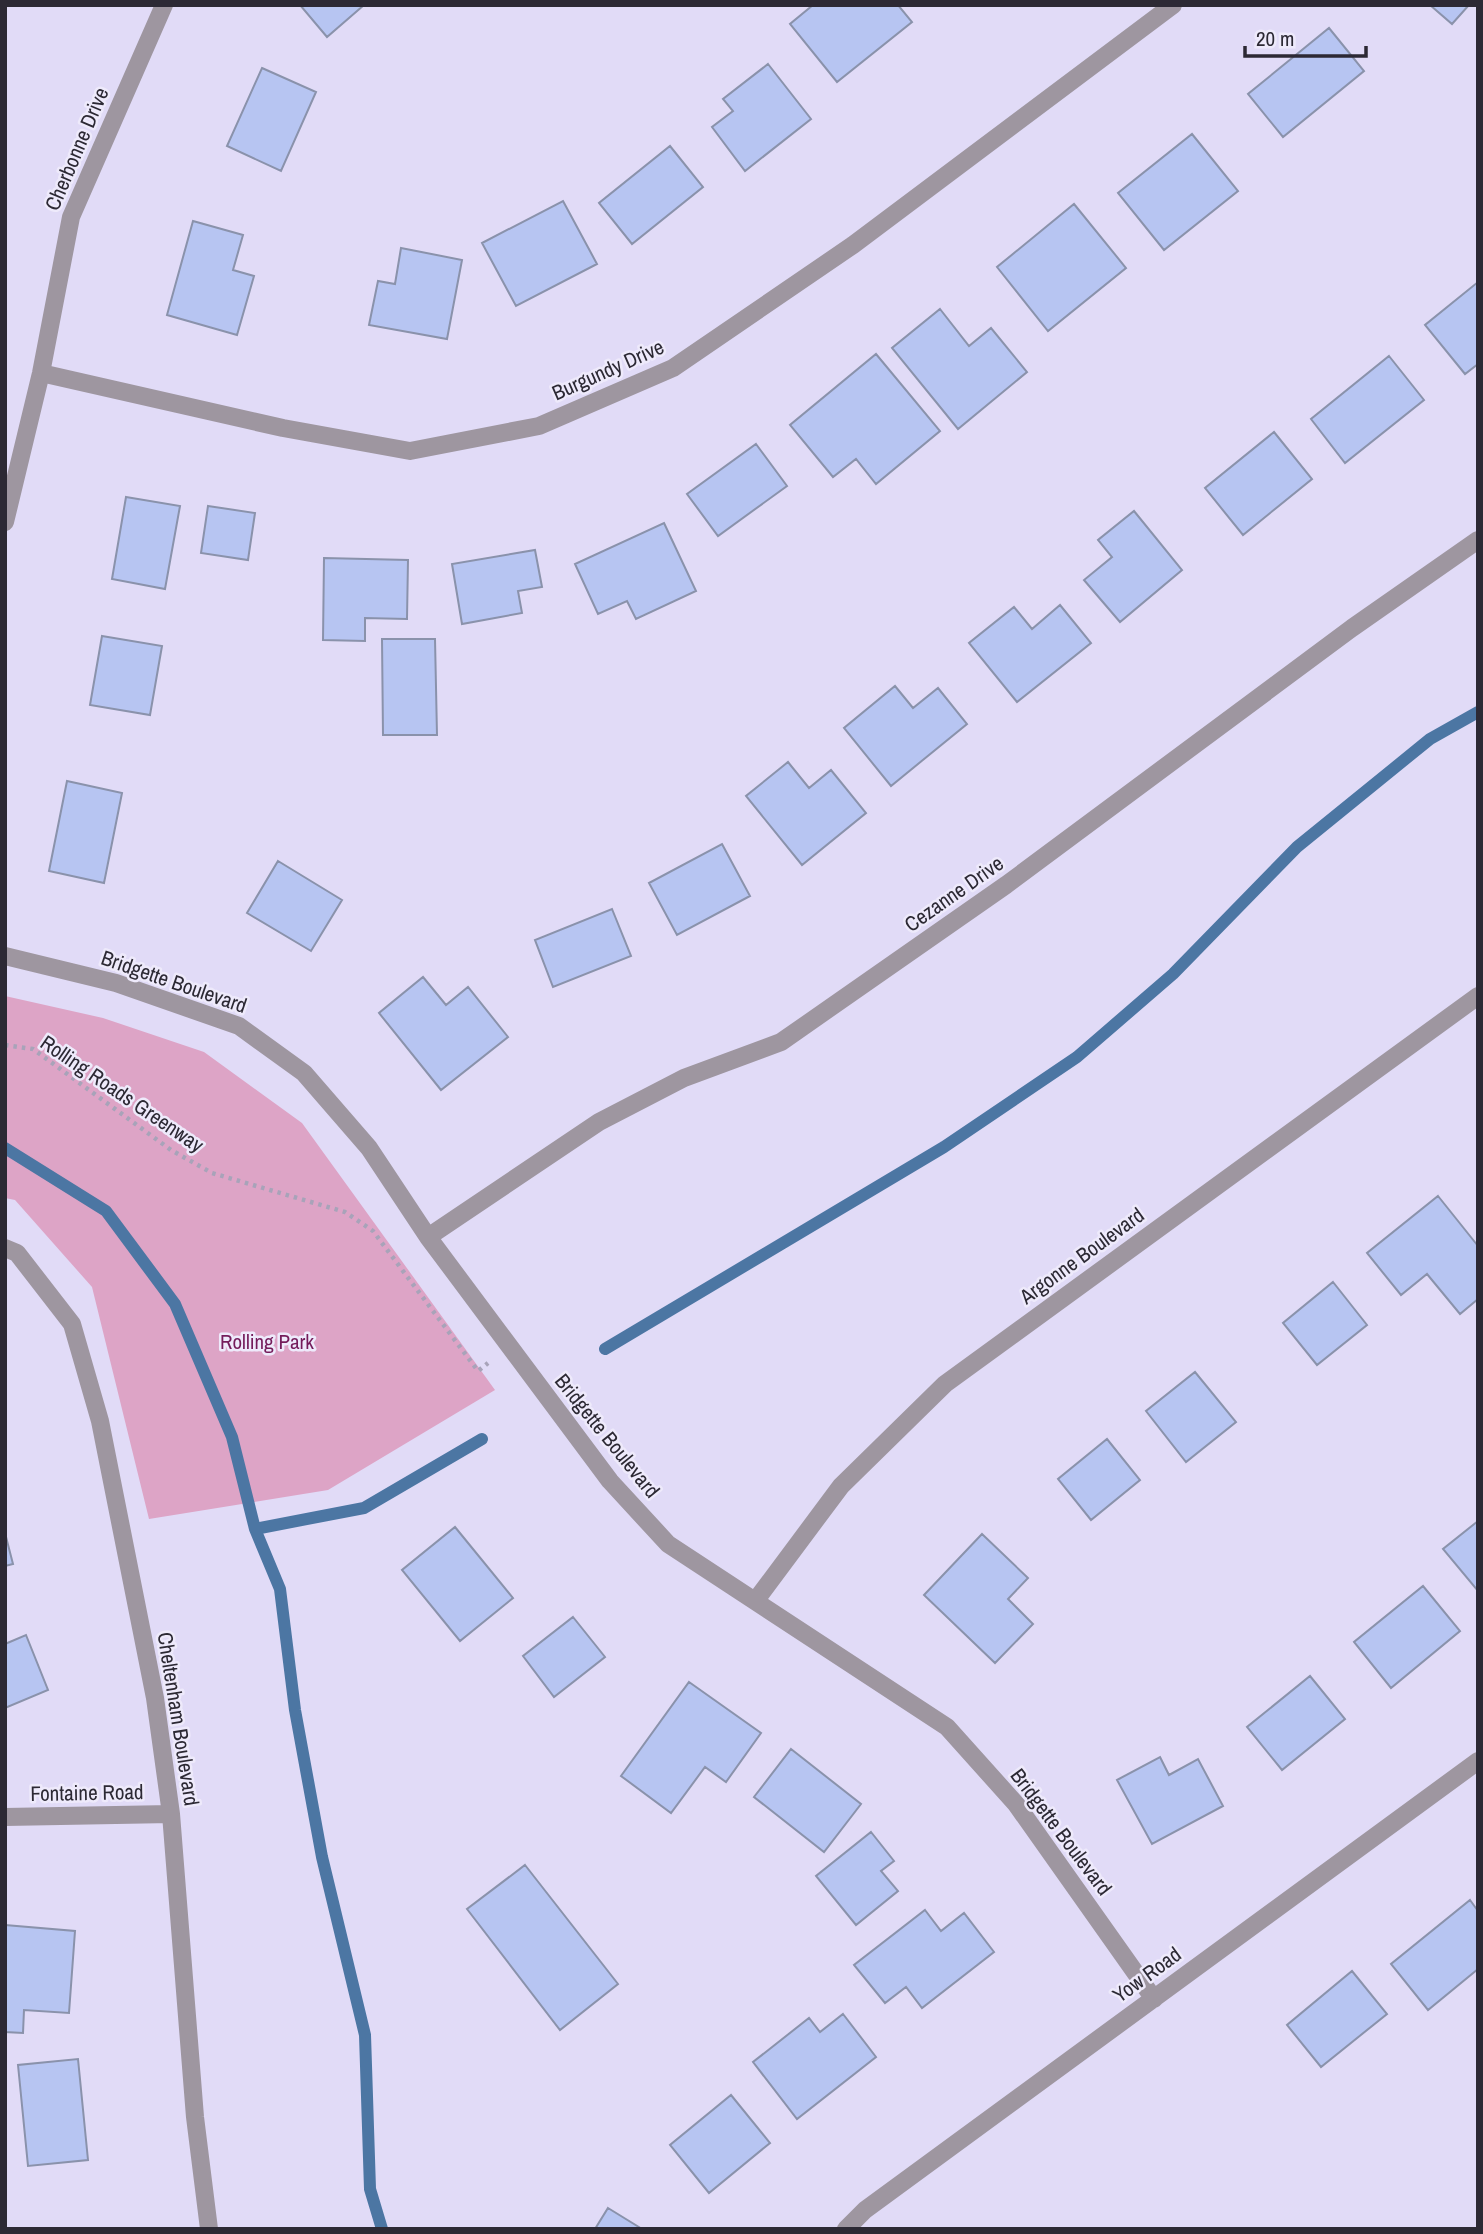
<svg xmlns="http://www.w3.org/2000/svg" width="1483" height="2234" font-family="'Archivo Narrow',sans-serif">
<rect width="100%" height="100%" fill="#e1dbf7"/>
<path fill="#dda4c6" d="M5,996L103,1018L204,1052L302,1123L495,1390L328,1490L149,1519L92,1287L15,1200L5,1198Z"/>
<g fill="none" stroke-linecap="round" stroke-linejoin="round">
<path stroke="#4c76a3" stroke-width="12" d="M5,1148L106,1211L175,1304L232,1437L255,1529L280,1589L295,1710L322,1857L365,2035L370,2189L382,2229
M605,1349L944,1147L1077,1057L1173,974L1297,847L1430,739L1478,712
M255,1529L364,1508L482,1439"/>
</g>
<path fill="#b7c5f2" stroke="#8a92ab" stroke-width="2" d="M300,5H364L327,37Z
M813,5H898L912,22L837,82L790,24Z
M1430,5H1469L1452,24Z
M1329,28L1364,71L1283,137L1248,94Z
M768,64L811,119L745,171L712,127L733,111L723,99Z
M262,68L316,92L281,171L227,146Z
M1192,134L1238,191L1164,250L1118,193Z
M670,146L703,187L632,244L599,203Z
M563,201L597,264L516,306L482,243Z
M1074,204L1126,268L1048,331L997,267Z
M193,221L243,235L233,270L254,276L237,335L167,315Z
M401,248L462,260L447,339L369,325L378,281L395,284Z
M1478,282V364L1465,374L1425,325Z
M940,309L969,346L991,328L1027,372L958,429L892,348Z
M876,354L940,431L876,484L856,459L833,477L790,425Z
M1389,356L1424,400L1345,463L1311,419Z
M1274,432L1312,479L1243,535L1205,488Z
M756,444L787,486L718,536L687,494Z
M126,497L180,506L165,589L112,579Z
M208,506L255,513L248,560L201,553Z
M1134,511L1182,570L1120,622L1084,580L1112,557L1098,540Z
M664,523L696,591L636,619L627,601L598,614L575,564Z
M535,550L542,587L518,591L522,613L462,624L452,564Z
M324,558L408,560L407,619L365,618V641L323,640Z
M1060,605L1091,643L1017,702L969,643L1014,607L1032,629Z
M102,636L162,646L150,715L90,705Z
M382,639H435L437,735H383Z
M895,686L913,708L938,688L967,724L891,786L844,728Z
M788,762L809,788L831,770L866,813L802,865L746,796Z
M67,781L122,793L104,883L49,871Z
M722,844L750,896L677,935L649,883Z
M278,861L342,900L311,951L247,913Z
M612,909L631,956L553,987L535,940Z
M423,977L446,1005L468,987L508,1037L441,1090L379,1013Z
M1438,1196L1478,1246V1299L1460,1314L1427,1274L1401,1295L1367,1253Z
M1333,1282L1367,1325L1317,1365L1283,1323Z
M1195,1372L1236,1422L1186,1462L1146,1411Z
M1107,1439L1140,1480L1091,1520L1058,1479Z
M1478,1521V1591L1443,1549Z
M455,1527L513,1598L460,1641L402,1570Z
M5,1533L13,1564L5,1566Z
M982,1534L1028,1578L1008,1599L1033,1624L995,1663L924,1595Z
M1423,1586L1460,1631L1391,1688L1354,1642Z
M573,1617L605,1657L554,1697L523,1656Z
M26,1635L48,1690L5,1708V1644Z
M1310,1676L1345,1719L1282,1770L1247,1727Z
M689,1682L761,1733L726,1782L705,1767L671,1813L621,1776Z
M791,1749L861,1804L824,1852L754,1797Z
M1160,1757L1169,1775L1198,1759L1223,1806L1152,1844L1117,1780Z
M871,1832L894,1861L881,1871L898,1891L856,1925L816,1876Z
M525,1865L618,1984L560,2030L467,1909Z
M1470,1900L1478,1911V1969L1428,2010L1391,1964Z
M925,1910L941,1931L964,1913L994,1952L922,2008L906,1987L885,2003L854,1965Z
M5,1925L75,1931L69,2013L24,2010L23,2033L5,2032Z
M1352,1971L1387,2014L1321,2067L1287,2025Z
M843,2014L876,2057L797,2119L753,2062L809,2018L820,2032Z
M78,2059L88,2160L28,2166L18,2065Z
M731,2095L770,2143L709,2193L670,2145Z
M608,2208L642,2229H595Z"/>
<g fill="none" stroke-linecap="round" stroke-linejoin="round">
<path stroke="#a8a3b9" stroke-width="4.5" stroke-dasharray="3.5 5" stroke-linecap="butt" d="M5,1045L33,1049L171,1150L212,1173L345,1212L373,1231L478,1371L488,1363"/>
<path stroke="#9e96a0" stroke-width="18" d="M41,373L283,428L410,451L539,426L673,368L853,245L1173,5
M5,522L41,373L71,217L164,5
M5,956L116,983L239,1026L304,1073L369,1148L428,1237L610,1481L668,1544L947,1727L1016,1804L1154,1999
M428,1237L599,1122L684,1078L781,1042L1006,885L1352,628L1478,540
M5,1248L17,1253L72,1324L100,1421L155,1698L171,1814L195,2117L209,2229
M756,1600L841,1486L945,1384L1478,996
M5,1817L171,1814
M846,2229L865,2210L1478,1761"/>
</g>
<g text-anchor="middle" stroke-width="5" stroke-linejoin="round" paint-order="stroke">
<g font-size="21" fill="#2c2934" stroke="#eeeafb">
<text transform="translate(77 149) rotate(-67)" y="7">Cherbonne Drive</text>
<text transform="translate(608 370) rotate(-24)" y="7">Burgundy Drive</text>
<text transform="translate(954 894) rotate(-35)" y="7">Cezanne Drive</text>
<text transform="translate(174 982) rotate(19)" y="7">Bridgette Boulevard</text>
<text transform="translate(122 1094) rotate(34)" y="7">Rolling Roads Greenway</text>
<text transform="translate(1082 1256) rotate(-36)" y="7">Argonne Boulevard</text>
<text transform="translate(607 1436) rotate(51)" y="7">Bridgette Boulevard</text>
<text transform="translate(178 1719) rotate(81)" y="7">Cheltenham Boulevard</text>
<text transform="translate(87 1793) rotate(-1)" y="7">Fontaine Road</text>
<text transform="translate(1061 1832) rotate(53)" y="7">Bridgette Boulevard</text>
<text transform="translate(1147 1975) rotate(-36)" y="7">Yow Road</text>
</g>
<g font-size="21" fill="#741c5b" stroke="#eeeafb">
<text x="267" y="1349">Rolling Park</text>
</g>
</g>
<rect width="1483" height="2234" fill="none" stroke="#2c2934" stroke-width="14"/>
<path d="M1245 46v10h121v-10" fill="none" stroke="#2c2934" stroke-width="3.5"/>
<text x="1256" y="46" font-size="21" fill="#2c2934" stroke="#eeeafb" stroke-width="5" paint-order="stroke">20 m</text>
</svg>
